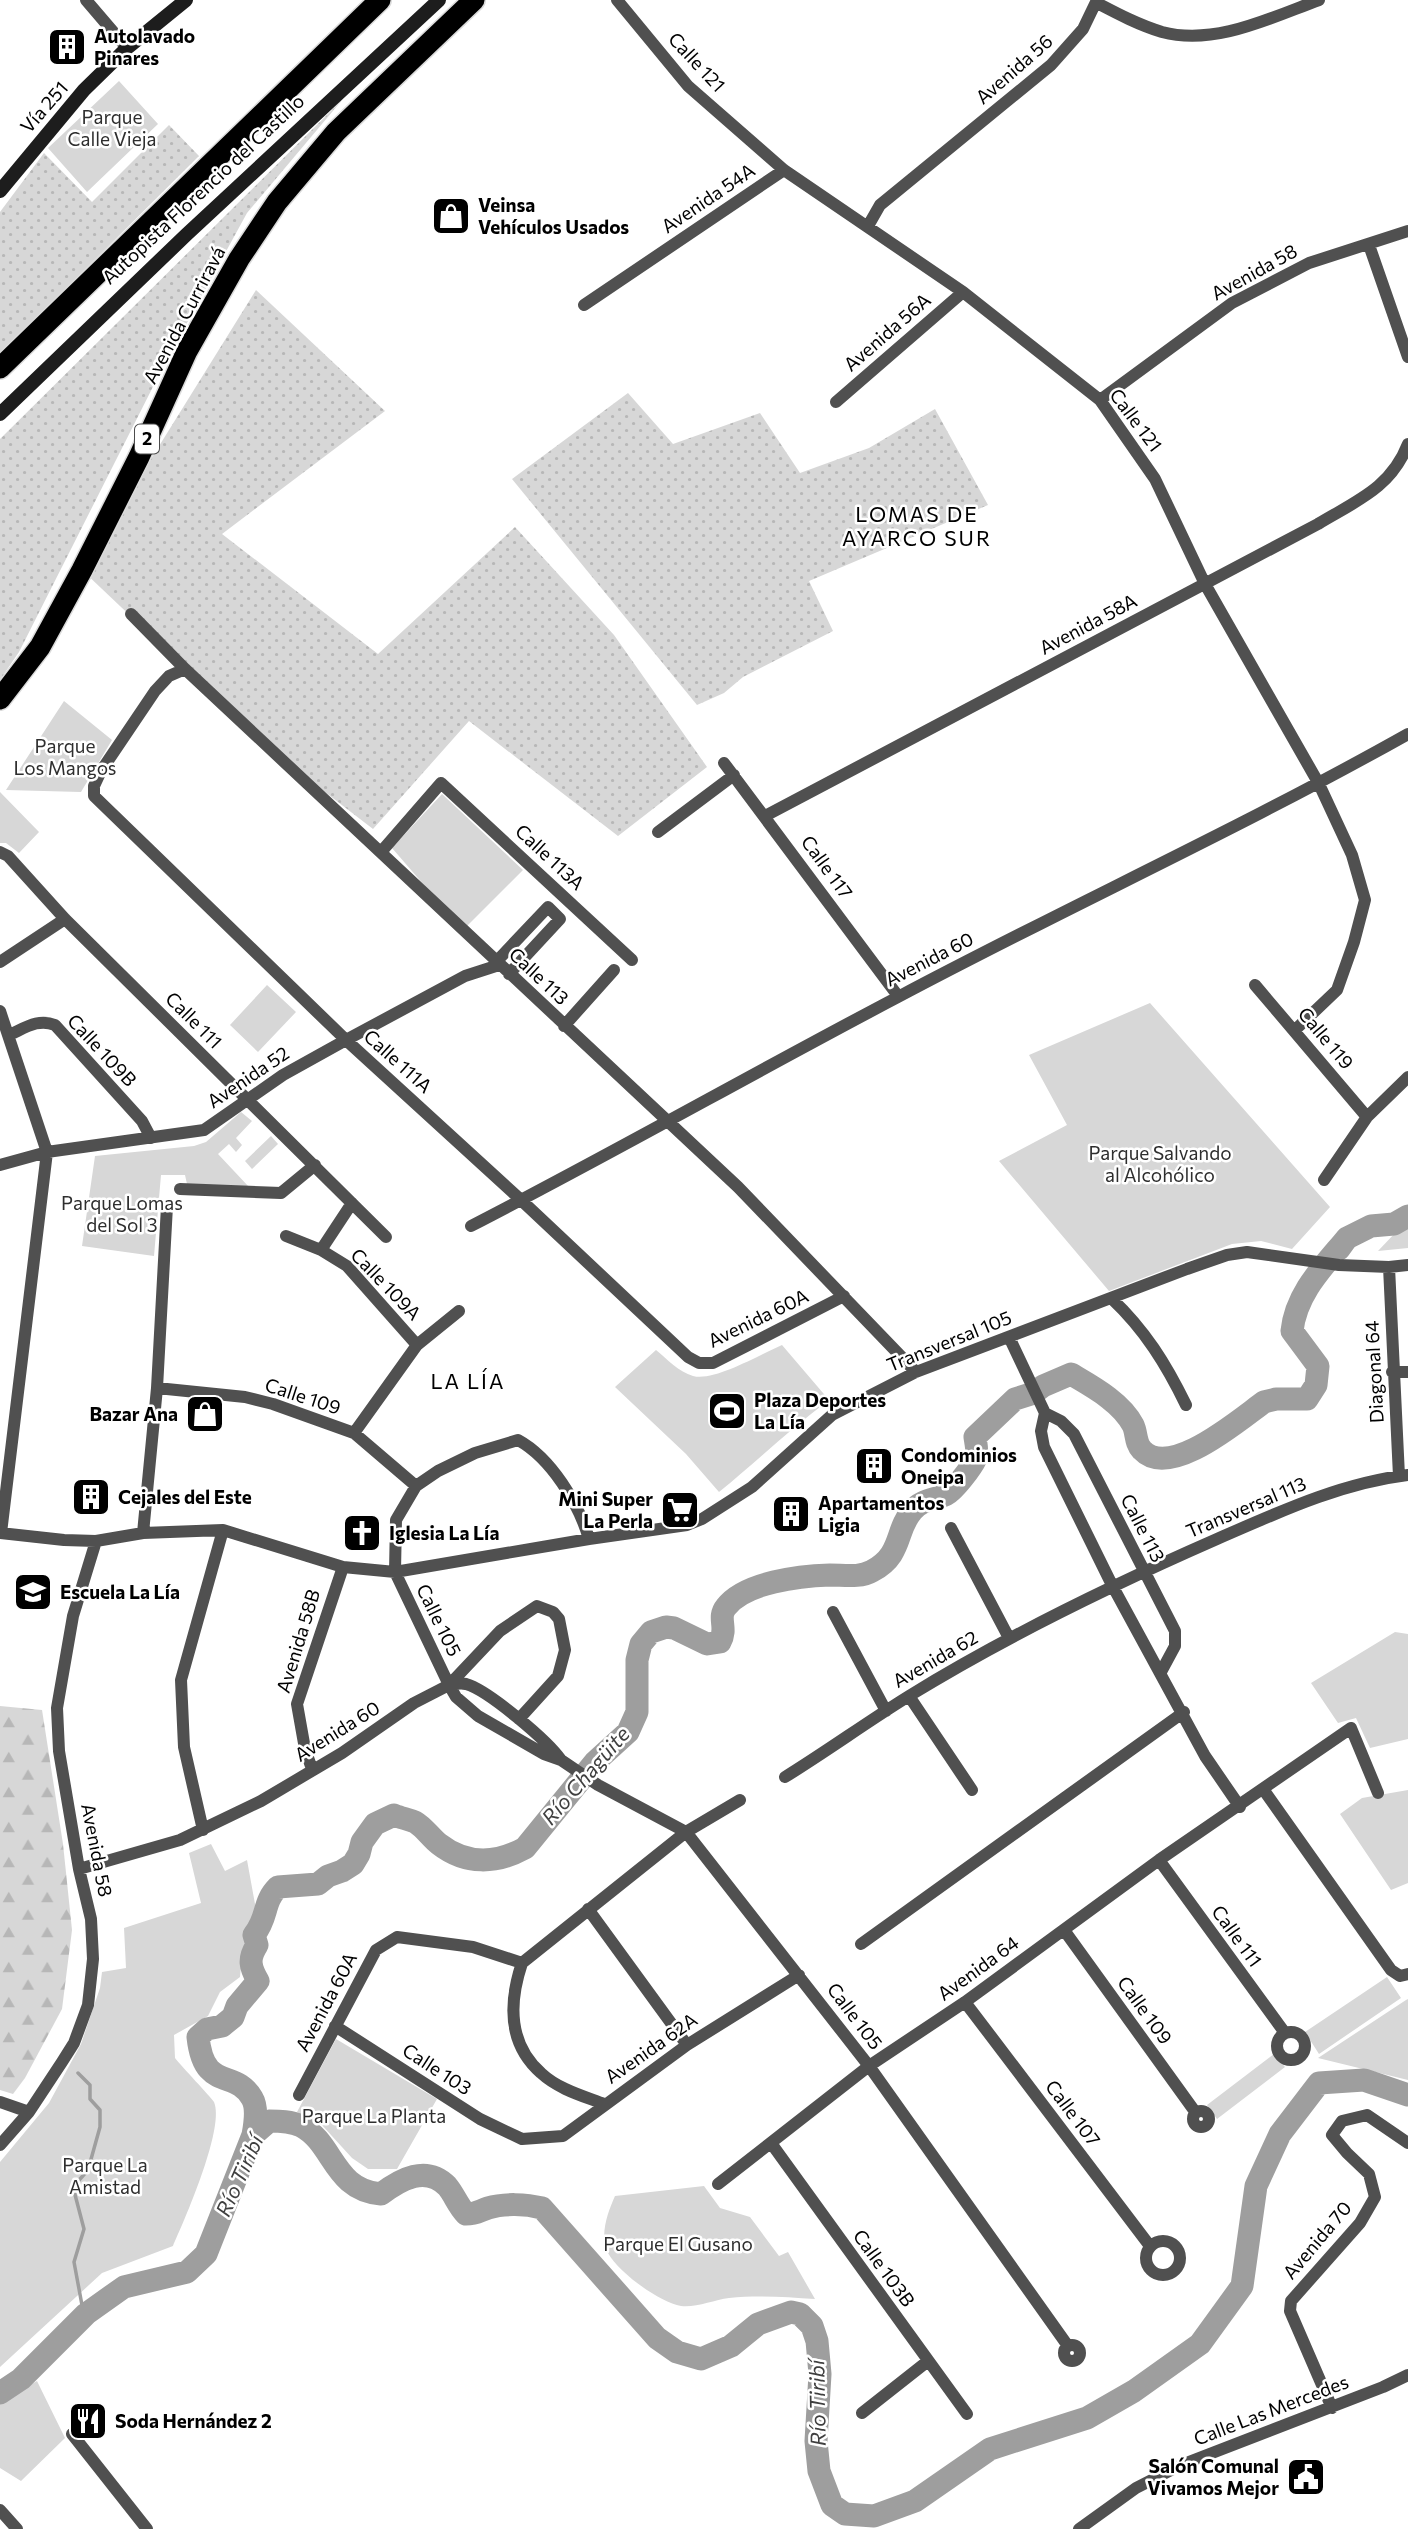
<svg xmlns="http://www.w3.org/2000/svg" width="1408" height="2529" font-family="Commissioner,sans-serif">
<defs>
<pattern id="grass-dots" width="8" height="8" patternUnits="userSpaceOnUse" patternTransform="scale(1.75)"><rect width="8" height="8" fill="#d7d7d7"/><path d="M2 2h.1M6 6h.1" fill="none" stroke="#b7b7b7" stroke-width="1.8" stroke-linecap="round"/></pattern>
<pattern id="forest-firs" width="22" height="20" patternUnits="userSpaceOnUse" patternTransform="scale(1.75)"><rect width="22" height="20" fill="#d7d7d7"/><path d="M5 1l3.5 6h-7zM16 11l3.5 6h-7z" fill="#b7b7b7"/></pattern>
</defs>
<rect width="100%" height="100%" fill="#fff"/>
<path fill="url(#grass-dots)" d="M343,99L247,213L165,363L19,652L0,680V439Z
M169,125L199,156L0,354V212L44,153L92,202Z
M256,290L385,411L222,534L378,654L515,527L614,635L707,767L618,836L469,721L373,829L277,755L82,570Z
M628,393L673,444L760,413L800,473L869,448L935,409L988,505L809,581L833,631L743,677L724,693L697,705L512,479Z"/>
<path fill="url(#forest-firs)" d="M0,1706L42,1710L63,1844L72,1930L62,2009L25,2078L13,2094L0,2090Z"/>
<path fill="#d7d7d7" d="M119,81L158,124L87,192L48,148Z
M64,701L112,740L81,792L6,790Z
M0,792L39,832L19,853L6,843H0Z
M442,794L523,870L463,930L392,848Z
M267,985L296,1012L258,1052L230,1025Z
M1150,1003L1330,1207L1292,1249L1261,1241L1232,1244L1109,1291L999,1161L1067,1125L1029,1055Z
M241,1112L252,1121L236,1138L242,1145L236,1152L229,1144L218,1154L249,1187L187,1184L185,1175H161L154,1256L82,1246L95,1156L194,1146L206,1142Z
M271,1136L278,1144L252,1169L245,1161Z
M1408,1227V1248L1378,1251L1396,1232Z
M782,1345L829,1400C790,1429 756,1462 719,1492L686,1454L615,1387L656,1350C667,1359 679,1372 693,1376C714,1382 761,1354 782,1345Z
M1395,1632L1408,1634V1739L1370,1748L1356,1718L1338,1723L1311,1683Z
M1408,1790V1883L1391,1890L1340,1814L1362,1798Z
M211,1844L225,1871L247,1860L257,1915L242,1953L240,1977L220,1992L208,2016L174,2035L175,2058C181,2066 211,2097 214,2102C225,2128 185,2219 173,2246L102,2273L0,2367V2162L49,2103L81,2044L100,1988L102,1972L126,1968L124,1928L201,1903L189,1853Z
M1387,1977L1401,1998L1319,2054L1305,2032Z
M1408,1999V2080L1318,2058L1406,2000Z
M336,2039L437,2099L397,2169H368L352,2158L321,2124L297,2112Z
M1274,2054L1285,2067L1217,2119L1207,2105Z
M704,2186L720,2208L750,2217L779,2256L788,2252L815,2299C786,2297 757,2295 729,2298C714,2300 695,2308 681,2306C659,2302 618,2272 608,2253C599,2235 608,2212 615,2196Z
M37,2381L65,2438L21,2481L0,2468V2402Z"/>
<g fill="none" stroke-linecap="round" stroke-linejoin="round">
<path stroke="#9e9e9e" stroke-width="3.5" d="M78,2073L90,2085V2099L100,2110V2127L88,2170L73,2187L84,2229L74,2262L84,2316"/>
<path stroke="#9e9e9e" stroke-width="23" d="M1347,1238L1371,1226L1394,1224L1408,1216
M253,2135C255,2124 258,2108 252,2098C235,2068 204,2093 198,2037L207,2029L222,2026L233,2017L237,2006L258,1981C250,1967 248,1959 257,1945L254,1935C269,1916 262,1903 278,1887L318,1884L328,1876L342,1871L353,1864L359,1854L362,1842L375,1824L394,1815C401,1818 408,1819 415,1822C424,1827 431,1838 439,1844C466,1865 496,1864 525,1848L595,1762L628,1732L637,1712V1660L641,1644L651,1632L666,1627L674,1628L707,1644L720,1642C728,1628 717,1618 726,1607C745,1582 800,1576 830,1575C844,1575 860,1578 872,1571C903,1555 895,1530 912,1511C921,1500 933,1500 945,1495C953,1492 972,1467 976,1458C978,1453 976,1444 975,1437L1015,1399L1034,1393L1043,1386L1071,1374C1093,1387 1121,1402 1133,1425C1137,1433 1135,1443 1142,1450C1170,1480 1240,1419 1264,1402L1276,1399H1307L1316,1385L1318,1366L1292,1331C1296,1293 1323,1267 1347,1238L1339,1249
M0,2393L21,2379L86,2314L124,2287L187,2272L206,2254L253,2135L269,2121C279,2121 291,2121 301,2126C334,2143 333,2190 381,2194C401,2179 426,2165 447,2186C454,2194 458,2206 466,2214C476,2214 479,2211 488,2208C504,2203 526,2204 542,2208L657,2338L677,2352L701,2359L731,2346L758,2324L791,2312L800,2314L812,2326L817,2341L820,2374L816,2441L819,2471L832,2505L845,2514L874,2516L915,2501L990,2449L1087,2418L1134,2391L1200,2344L1242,2286L1256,2186L1280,2134L1319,2083L1364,2080L1408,2095"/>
<defs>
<path id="highway" d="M0,368L380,0
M0,699L40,647L82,570L139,457L187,351L239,259L277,202L336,132L474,0"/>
</defs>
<use href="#highway" stroke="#dbdbdb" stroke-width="24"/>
<path stroke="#505050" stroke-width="12" d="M86,0L127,48
M617,0L688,86L784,170L963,292L1100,400L1155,479L1205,584L1319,784L1352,855L1365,900L1354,942L1337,990L1295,1030
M1097,3C1118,14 1139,25 1162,32C1215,46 1270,18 1319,0
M868,226L880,205L1051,65L1083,29L1097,0
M1369,245L1408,357
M584,305L784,170
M1100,400L1232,303L1309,263L1408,231
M836,402L963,292
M131,614L185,669L738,1187L916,1372
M185,669L169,676L155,691L101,771L94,786V796L346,1040L521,1200L688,1357L699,1363H713L844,1296
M724,763L898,996
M765,816L1318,524C1356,501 1391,488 1408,444
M658,832L734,775
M0,852L8,856L65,919L386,1237
M381,852L441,783L632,960
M0,962L65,919
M496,962L548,907L560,919L509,974
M1255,985L1367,1117
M0,1011L47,1152L1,1533
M564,1026L614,970
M9,1035C25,1028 38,1018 55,1025L142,1121L151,1138
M0,1165L47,1152L204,1130L283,1075L346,1040L465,976L499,965
M1324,1180L1367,1117L1408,1077
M180,1189L281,1193L315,1165
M471,1226C615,1152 755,1072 898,997C1067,907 1241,828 1408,734
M286,1236L321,1250L347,1266L417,1345
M321,1250L352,1203
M1389,1267L1399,1476
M1111,1298C1145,1330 1166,1364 1186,1405
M1009,1337L1045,1413L1061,1421L1074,1434L1175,1631V1646L1161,1672
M1392,1372H1408
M157,1388L245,1397L273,1404L354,1433L416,1486
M1045,1413L1041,1431L1044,1447L1112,1585L1205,1756L1240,1807
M354,1433L417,1345L459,1311
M951,1528L1009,1638
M0,1533L64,1540L96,1541L143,1533L223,1530L343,1567L395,1572L589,1539L687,1525L702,1519L752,1487L832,1415L916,1372L1187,1269L1227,1255L1247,1252L1339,1265L1389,1267L1408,1265
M143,1533L157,1388L167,1206
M589,1539C579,1504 551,1458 518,1440L475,1453L438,1471L416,1486L396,1520L395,1572L449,1685L456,1697L478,1716L544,1754L561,1760L598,1785L686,1832L869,2066L1068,2346
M833,1612L886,1711
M449,1685C454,1684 461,1683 466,1684C488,1690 548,1741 561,1760
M909,1696L972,1790
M312,1769L305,1749L297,1704L343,1567
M785,1777C827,1751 867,1722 909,1696C1008,1635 1112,1585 1217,1539C1279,1512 1341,1483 1408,1475
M1263,1789L1391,1970L1400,1976L1408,1974
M203,1830L184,1747L181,1680L223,1530
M1159,1860L1285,2033
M79,1869L180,1840L261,1801L342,1753L414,1703L449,1685L500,1631L537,1606L553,1612L559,1619L565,1650L558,1676L519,1719
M588,1909L687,2045
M1064,1930L1196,2113
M861,1944L1184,1712
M522,1963L686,1832L740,1800
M522,1963C509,2002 507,2043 541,2073C558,2089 583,2096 604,2104
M965,2002L1150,2246
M335,2026L480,2119L522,2139L563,2136L687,2045L799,1975
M1277 2046a14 14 0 1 1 28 0a14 14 0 1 1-28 0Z
M299,2095L376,1950L397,1937L473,1947L522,1963
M0,2102L29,2112
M1193 2119a8 8 0 1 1 16 0a8 8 0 1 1-16 0Z
M771,2143L967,2414
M0,2145L29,2112L62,2062L74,2043L88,2005L93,1959L91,1919L79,1869L59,1751L57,1708L73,1616L96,1541
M718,2184L869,2066L965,2002L1159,1860L1351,1728L1378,1793
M1146 2258a17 17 0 1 1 34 0a17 17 0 1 1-34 0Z
M1064 2353a8 8 0 1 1 16 0a8 8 0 1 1-16 0Z
M1332,2408L1290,2311L1291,2301L1360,2223L1375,2197L1369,2174L1347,2153L1332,2135L1342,2121L1367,2115L1408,2143
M862,2413L928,2361
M72,2434L147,2529
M0,2510L17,2529
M1079,2529L1136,2488L1181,2465L1383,2387L1408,2375"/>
<path stroke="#1d1d1d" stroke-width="14" d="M0,191L84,90L127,48L186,0
M0,414L186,235L439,0"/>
<use href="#highway" stroke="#000" stroke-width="21"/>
</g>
<defs>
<symbol id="building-square" viewBox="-11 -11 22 22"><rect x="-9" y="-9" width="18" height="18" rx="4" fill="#000" stroke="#fff"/><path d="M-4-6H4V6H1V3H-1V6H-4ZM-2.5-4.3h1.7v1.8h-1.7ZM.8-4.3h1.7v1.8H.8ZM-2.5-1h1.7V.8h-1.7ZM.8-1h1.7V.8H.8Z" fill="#fff"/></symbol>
<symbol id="shop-square" viewBox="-11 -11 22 22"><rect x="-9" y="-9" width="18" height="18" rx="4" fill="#000" stroke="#fff"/><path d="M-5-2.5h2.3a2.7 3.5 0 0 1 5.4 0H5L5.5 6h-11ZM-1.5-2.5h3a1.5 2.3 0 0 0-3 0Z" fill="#fff"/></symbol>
<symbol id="stadium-square" viewBox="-11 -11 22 22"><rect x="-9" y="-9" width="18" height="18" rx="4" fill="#000" stroke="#fff"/><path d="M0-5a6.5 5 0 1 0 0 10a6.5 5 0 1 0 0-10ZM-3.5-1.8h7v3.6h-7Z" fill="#fff"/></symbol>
<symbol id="supermarket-square" viewBox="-11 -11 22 22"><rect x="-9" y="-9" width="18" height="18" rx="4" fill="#000" stroke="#fff"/><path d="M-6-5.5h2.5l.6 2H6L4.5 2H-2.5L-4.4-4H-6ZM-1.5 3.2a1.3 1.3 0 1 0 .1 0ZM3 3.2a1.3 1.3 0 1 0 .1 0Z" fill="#fff"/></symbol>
<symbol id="church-square" viewBox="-11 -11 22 22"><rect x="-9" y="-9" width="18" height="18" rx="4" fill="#000" stroke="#fff"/><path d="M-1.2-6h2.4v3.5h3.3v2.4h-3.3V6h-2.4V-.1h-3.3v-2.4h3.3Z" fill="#fff"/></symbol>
<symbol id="school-square" viewBox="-11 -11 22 22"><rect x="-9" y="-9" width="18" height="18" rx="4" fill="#000" stroke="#fff"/><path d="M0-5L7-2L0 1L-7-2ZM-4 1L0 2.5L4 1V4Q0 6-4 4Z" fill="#fff"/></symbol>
<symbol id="restaurant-square" viewBox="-11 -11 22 22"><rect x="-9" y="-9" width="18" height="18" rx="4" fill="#000" stroke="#fff"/><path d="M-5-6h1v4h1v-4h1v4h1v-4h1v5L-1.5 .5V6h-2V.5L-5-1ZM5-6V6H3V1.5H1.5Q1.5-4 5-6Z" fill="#fff"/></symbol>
<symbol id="civic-square" viewBox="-11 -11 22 22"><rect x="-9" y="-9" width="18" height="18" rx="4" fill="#000" stroke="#fff"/><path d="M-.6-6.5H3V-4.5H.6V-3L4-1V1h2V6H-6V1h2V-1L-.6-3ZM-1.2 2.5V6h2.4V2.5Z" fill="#fff"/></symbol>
</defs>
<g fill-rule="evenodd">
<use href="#building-square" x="45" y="25" width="44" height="44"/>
<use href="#shop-square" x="429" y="194" width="44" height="44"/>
<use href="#stadium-square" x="705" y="1389" width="44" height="44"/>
<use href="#shop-square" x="183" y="1392" width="44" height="44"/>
<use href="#building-square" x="852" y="1444" width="44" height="44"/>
<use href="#building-square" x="69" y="1475" width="44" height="44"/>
<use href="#supermarket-square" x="658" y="1488" width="44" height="44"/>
<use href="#building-square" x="769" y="1492" width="44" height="44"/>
<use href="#church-square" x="340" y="1511" width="44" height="44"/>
<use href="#school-square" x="11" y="1570" width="44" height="44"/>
<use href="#restaurant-square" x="66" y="2399" width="44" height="44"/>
<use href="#civic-square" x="1284" y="2455" width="44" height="44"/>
</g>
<g text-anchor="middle" stroke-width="5" stroke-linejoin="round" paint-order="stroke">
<rect fill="#fff" stroke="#4c4c4c" stroke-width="2" x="135" y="424.5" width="24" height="29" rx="5"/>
<g font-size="18" font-weight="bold" fill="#000">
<text x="147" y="445">2</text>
</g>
<g font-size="19" font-weight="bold" fill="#000" stroke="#fff" text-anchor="start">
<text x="94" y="43">Autolavado<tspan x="94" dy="22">Pinares</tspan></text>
<text x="478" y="212">Veinsa<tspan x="478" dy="22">Vehículos Usados</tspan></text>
<text x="754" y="1407">Plaza Deportes<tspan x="754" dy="22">La Lía</tspan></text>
<text x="178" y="1421" text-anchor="end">Bazar Ana</text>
<text x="901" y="1462">Condominios<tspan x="901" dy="22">Oneipa</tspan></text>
<text x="118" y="1504">Cejales del Este</text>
<text x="653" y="1506" text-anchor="end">Mini Super<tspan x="653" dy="22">La Perla</tspan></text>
<text x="818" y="1510">Apartamentos<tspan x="818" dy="22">Ligia</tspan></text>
<text x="389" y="1540">Iglesia La Lía</text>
<text x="60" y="1599">Escuela La Lía</text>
<text x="115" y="2428">Soda Hernández 2</text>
<text x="1279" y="2473" text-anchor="end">Salón Comunal<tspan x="1279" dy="22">Vivamos Mejor</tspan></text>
</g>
<g font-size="19" fill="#000" stroke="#fff">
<text transform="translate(697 62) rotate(47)" y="7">Calle 121</text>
<text transform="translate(1014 69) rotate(-41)" y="7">Avenida 56</text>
<text transform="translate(44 107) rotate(-49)" y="7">Vía 251</text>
<text transform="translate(203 189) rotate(-43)" y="7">Autopista Florencio del Castillo</text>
<text transform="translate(708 198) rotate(-34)" y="7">Avenida 54A</text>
<text transform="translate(1254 272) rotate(-29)" y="7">Avenida 58</text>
<text transform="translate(184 315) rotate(-62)" y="7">Avenida Curriravá</text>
<text transform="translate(887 332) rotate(-41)" y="7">Avenida 56A</text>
<text transform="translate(1136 420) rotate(53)" y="7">Calle 121</text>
<text transform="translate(1088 624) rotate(-28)" y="7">Avenida 58A</text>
<text transform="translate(550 857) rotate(43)" y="7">Calle 113A</text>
<text transform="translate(827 867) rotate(54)" y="7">Calle 117</text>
<text transform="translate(929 959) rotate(-27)" y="7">Avenida 60</text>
<text transform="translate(539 976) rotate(43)" y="7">Calle 113</text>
<text transform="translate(194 1020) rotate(45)" y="7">Calle 111</text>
<text transform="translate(1326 1038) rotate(50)" y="7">Calle 119</text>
<text transform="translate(102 1050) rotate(47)" y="7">Calle 109B</text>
<text transform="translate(398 1061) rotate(42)" y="7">Calle 111A</text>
<text transform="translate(248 1077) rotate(-34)" y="7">Avenida 52</text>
<text transform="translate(386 1284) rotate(46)" y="7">Calle 109A</text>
<text transform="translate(758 1318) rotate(-26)" y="7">Avenida 60A</text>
<text transform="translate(949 1341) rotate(-22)" y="7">Transversal 105</text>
<text transform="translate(1374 1372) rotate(-93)" y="7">Diagonal 64</text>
<text transform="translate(303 1396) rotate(18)" y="7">Calle 109</text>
<text transform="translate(1246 1507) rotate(-23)" y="7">Transversal 113</text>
<text transform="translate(1143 1528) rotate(63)" y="7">Calle 113</text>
<text transform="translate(439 1620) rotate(64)" y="7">Calle 105</text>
<text transform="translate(298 1641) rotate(-73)" y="7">Avenida 58B</text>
<text transform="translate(935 1659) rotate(-30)" y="7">Avenida 62</text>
<text transform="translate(337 1731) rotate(-32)" y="7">Avenida 60</text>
<text transform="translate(97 1850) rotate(79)" y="7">Avenida 58</text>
<text transform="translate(1237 1936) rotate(54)" y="7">Calle 111</text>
<text transform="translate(978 1968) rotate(-36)" y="7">Avenida 64</text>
<text transform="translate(326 2002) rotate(-62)" y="7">Avenida 60A</text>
<text transform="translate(1145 2010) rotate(54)" y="7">Calle 109</text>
<text transform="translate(855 2016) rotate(53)" y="7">Calle 105</text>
<text transform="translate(651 2048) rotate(-35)" y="7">Avenida 62A</text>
<text transform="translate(437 2069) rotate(33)" y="7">Calle 103</text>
<text transform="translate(1073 2113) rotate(53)" y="7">Calle 107</text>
<text transform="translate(1317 2240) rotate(-50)" y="7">Avenida 70</text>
<text transform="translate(884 2268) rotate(54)" y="7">Calle 103B</text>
<text transform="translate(1271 2410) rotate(-21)" y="7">Calle Las Mercedes</text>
</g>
<g font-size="19" fill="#2e2e2e" stroke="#fff">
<text x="112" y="124">Parque<tspan x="112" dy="22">Calle Vieja</tspan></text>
<text x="65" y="753">Parque<tspan x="65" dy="22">Los Mangos</tspan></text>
<text x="1160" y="1160">Parque Salvando<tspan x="1160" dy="22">al Alcohólico</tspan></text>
<text x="122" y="1210">Parque Lomas<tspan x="122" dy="22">del Sol 3</tspan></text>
<text x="374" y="2123">Parque La Planta</text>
<text x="105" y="2172">Parque La<tspan x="105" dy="22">Amistad</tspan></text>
<text x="678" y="2251">Parque El Gusano</text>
</g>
<g font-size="21" letter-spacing="2" fill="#000" stroke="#fff">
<text x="917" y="522">LOMAS DE<tspan x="917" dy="24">AYARCO SUR</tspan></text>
<text x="468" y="1389">LA LÍA</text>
</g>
<g font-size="21" font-style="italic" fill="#3f3f3f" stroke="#fff">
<text transform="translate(586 1776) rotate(-49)" y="7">Río Chagüite</text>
<text transform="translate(240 2176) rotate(-66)" y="7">Río Tiribí</text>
<text transform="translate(818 2403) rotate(-91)" y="7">Río Tiribí</text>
</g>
</g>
</svg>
